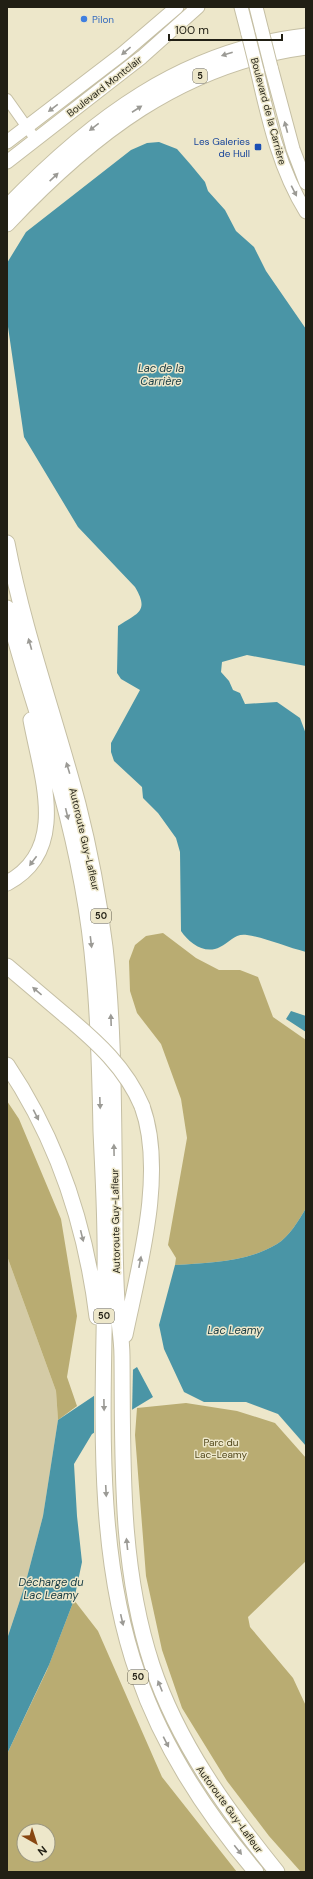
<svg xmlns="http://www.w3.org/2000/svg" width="313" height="1879" font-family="'DM Sans',sans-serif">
<rect width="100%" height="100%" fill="#ede7ca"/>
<path fill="#d4cba6" d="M7,1256L56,1391L58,1420L43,1516L25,1585L7,1639Z"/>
<path fill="#b9ac72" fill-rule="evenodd" d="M163,933L196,958L219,970H240L258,977L273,1017L306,1040V1208C299,1220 289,1237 277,1244C248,1262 208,1263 175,1265L176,1258L168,1245L187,1138L181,1099L161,1044L137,1013L130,991L129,961L135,945L146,936Z
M7,1101L19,1119L61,1219L77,1316L67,1377L77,1406L58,1420L56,1391L7,1256Z
M186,1403L237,1411L275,1423L306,1458V1561L248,1617L250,1627L293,1678L306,1706V1872H301L269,1836L227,1781L182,1708L162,1650L146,1576L135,1435L137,1408Z
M74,1600L98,1631L162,1777L237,1872H7V1754L47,1670ZM24,1831H48V1855H24Z"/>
<path fill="#4a95a6" d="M159,142L177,149L191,165L205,182L208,191L225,210L236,231L254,247L266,271L306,329V666L247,655L222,662L221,672L229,681L233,690L240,693L245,704L277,702L300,718L306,734V952C286,947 266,938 247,935C235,933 230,942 220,947C205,955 189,943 181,931L180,852L176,838L158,813L143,798L142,787L114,761L111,752V743L140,690L121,679L117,673L118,626C137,613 150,612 135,587L78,527L24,437L7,320V263L26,232L131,150L147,143Z
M291,1011L306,1016V1032L286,1019Z
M306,1208V1446L278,1414L246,1402H204L184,1392L164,1349L159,1325L175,1265C208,1263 248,1262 277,1244C289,1237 299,1220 306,1208Z
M137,1367L153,1397L92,1434L74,1464L77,1516L82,1562L74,1600L49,1665L7,1754V1639L25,1585L43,1516L58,1420Z"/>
<path fill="#ede7ca" d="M133,1368L132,1414L94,1435V1393Z"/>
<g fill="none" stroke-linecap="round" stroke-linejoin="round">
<defs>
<path id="minor" d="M7,99L36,140"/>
<path id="major" d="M241,7L248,34
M256,7L262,31
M271,67L293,149L306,183
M257,70C268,118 279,169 306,212
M7,142L122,54L177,7
M7,162L142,57L198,7"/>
<path id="highway" d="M7,207C91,120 182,50 306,36
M7,224C91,135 181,64 306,47
M7,543C24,632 55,717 78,804C90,851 99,899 105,947C115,1034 113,1123 115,1211C115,1241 115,1271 117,1301C118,1319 122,1338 122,1356C123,1460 119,1565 152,1665C178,1743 226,1809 277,1872
M7,608C22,670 44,730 61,792C77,851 89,911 94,973C99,1025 100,1078 101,1131C103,1177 106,1223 105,1270C104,1402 93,1548 138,1675C163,1748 206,1813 256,1872
M7,883C70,850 41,775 31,720
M7,966L66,1016
M7,1065C58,1141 86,1227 97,1317
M125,1335C139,1267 166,1172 142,1106"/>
</defs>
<use href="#minor" stroke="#c5bfa4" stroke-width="12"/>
<use href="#major" stroke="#c5bfa4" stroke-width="15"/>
<use href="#highway" stroke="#c5bfa4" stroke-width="17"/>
<use href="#minor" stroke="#fff" stroke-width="10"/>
<use href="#major" stroke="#fff" stroke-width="13"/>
<use href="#highway" stroke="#fff" stroke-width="15"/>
<defs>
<path id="major-bridge" d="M262,31L271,67
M248,34L257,70"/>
<path id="highway-bridge" d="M66,1016C97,1042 126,1068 142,1106"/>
</defs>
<use href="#major-bridge" stroke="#c5bfa4" stroke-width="15" stroke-linecap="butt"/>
<use href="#highway-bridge" stroke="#c5bfa4" stroke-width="17" stroke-linecap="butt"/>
<use href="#major-bridge" stroke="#fff" stroke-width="13"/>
<use href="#highway-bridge" stroke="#fff" stroke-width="15"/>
</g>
<defs><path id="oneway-solid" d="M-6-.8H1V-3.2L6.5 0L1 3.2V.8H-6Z"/></defs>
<g fill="#9b9a95">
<use href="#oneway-solid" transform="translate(126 51) rotate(140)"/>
<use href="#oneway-solid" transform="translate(227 54) rotate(162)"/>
<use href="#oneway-solid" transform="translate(53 108) rotate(143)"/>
<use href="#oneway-solid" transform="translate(137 109) rotate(-33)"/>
<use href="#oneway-solid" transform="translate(94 127) rotate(142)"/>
<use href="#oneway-solid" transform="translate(286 127) rotate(-105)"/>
<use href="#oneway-solid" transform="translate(54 177) rotate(-43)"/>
<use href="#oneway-solid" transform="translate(294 191) rotate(63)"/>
<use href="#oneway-solid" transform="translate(30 644) rotate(-106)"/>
<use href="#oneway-solid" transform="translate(68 768) rotate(-107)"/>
<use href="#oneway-solid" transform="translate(67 814) rotate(76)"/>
<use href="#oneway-solid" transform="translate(33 861) rotate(127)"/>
<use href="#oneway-solid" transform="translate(91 942) rotate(83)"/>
<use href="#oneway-solid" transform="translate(37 991) rotate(-140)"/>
<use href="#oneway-solid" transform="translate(111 1020) rotate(-92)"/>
<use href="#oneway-solid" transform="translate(100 1103) rotate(88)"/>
<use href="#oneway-solid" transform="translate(36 1115) rotate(63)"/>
<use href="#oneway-solid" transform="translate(114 1150) rotate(-91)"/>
<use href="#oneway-solid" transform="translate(82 1236) rotate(76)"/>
<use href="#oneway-solid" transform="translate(140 1262) rotate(-79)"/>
<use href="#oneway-solid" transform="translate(104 1405) rotate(89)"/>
<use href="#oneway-solid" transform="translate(106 1491) rotate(87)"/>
<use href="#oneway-solid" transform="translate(127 1544) rotate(-96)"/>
<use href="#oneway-solid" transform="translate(122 1620) rotate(77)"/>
<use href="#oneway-solid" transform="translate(160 1686) rotate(-112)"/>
<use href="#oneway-solid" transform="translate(166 1742) rotate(63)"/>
<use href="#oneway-solid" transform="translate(238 1850) rotate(51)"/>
</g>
<circle fill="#3f7fe0" stroke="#ede7ca" stroke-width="1.5" cx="84" cy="19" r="4"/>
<rect fill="#1a4fb4" stroke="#ede7ca" stroke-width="1.5" x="254" y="143" width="8" height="8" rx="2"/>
<g text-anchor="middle" stroke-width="3" stroke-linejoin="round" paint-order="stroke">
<g fill="#ede7ca" stroke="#5e5b4b" stroke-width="1">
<rect x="193" y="69" width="14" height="14" rx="3"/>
<rect x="91" y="909" width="20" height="14" rx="3"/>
<rect x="94" y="1309" width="20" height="14" rx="3"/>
<rect x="128" y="1670" width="20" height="14" rx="3"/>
</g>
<g font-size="9" font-weight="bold" fill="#211f14">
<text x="200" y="79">5</text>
<text x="101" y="919">50</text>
<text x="104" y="1319">50</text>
<text x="138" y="1680">50</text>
</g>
<g font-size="10" fill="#366cbe" stroke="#ede7ca" text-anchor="start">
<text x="92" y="23">Pilon</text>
</g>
<g font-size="10" fill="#211f14" stroke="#ede7ca">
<text transform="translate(104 86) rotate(-38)" y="4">Boulevard Montclair</text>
<text transform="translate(269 111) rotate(75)" y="4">Boulevard de la Carrière</text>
<text transform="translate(85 839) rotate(77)" y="4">Autoroute Guy-Lafleur</text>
<text transform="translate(115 1221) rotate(-91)" y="4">Autoroute Guy-Lafleur</text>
<text transform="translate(230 1809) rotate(54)" y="4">Autoroute Guy-Lafleur</text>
</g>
<g font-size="10" fill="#164399" stroke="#ede7ca" text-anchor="end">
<text x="250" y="145">Les Galeries<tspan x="250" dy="12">de Hull</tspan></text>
</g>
<g font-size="10" fill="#51471a" stroke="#ede7ca">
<text x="221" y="1446">Parc du<tspan x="221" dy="12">Lac-Leamy</tspan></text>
</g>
<g font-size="11" font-style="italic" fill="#173b43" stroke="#ede7ca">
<text x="161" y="372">Lac de la<tspan x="161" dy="13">Carrière</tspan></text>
<text x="235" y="1334">Lac Leamy</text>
<text x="51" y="1586">Décharge du<tspan x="51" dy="13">Lac Leamy</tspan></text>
</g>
</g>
<rect width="313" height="1879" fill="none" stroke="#211f14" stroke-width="16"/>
<g transform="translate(36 1843) rotate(141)"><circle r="19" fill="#ede7ca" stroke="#9b9781"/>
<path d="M0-3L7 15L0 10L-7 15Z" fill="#874611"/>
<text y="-6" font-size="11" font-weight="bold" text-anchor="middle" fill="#211f14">N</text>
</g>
<path d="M169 34v6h113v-6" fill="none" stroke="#211f14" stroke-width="2"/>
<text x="175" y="34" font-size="12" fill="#211f14" stroke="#ede7ca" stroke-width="3" paint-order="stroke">100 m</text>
</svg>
